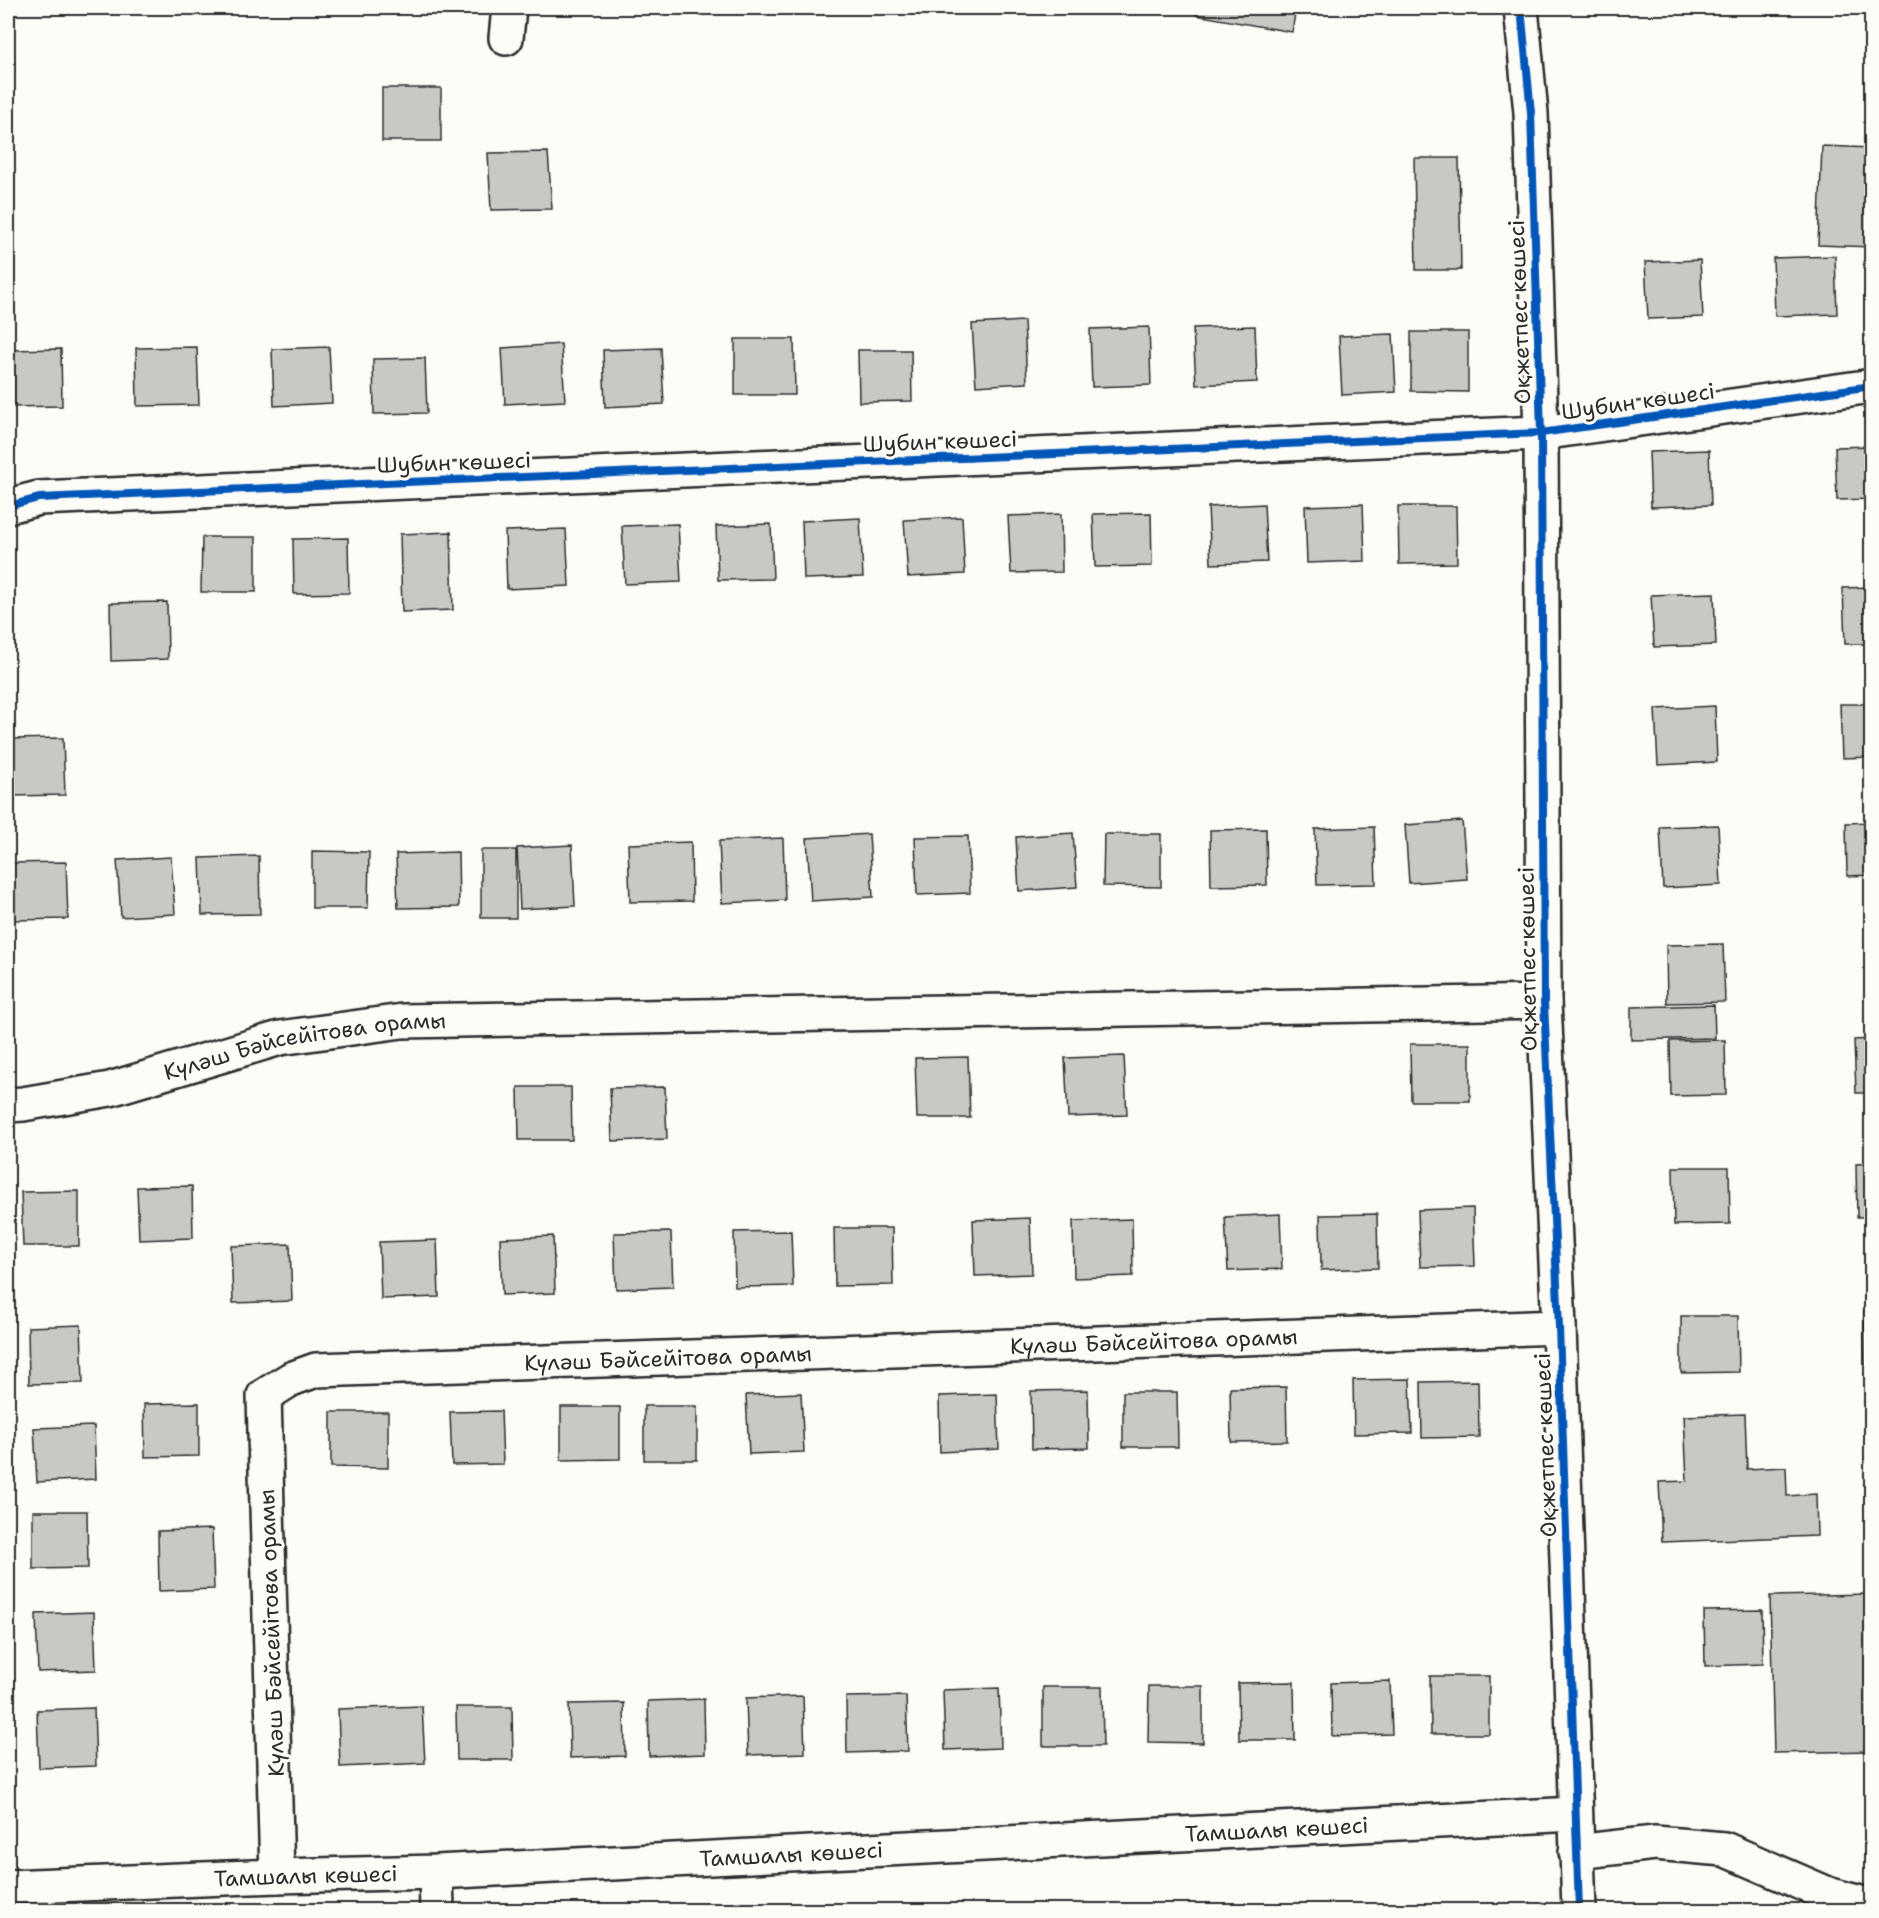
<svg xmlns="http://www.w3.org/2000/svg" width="1879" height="1918" font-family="'Shantell Sans',sans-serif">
<rect width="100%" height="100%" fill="#fdfcf7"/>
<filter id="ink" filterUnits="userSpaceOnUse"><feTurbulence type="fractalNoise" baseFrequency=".0167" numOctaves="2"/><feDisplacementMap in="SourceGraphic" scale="12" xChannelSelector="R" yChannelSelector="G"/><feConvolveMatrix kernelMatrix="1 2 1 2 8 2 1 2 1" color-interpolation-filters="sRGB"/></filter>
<g filter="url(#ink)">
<path fill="#c9c8c4" stroke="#2b2b2b" stroke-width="1.5" d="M1197,8H1296L1292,32L1196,15Z
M382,88H441V141H382Z
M1822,146L1872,148V247L1818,245Z
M548,152L552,209L491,210L488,153Z
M1414,158H1459L1461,270H1416Z
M1835,256L1837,314L1775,316L1773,258Z
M1700,260L1703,317L1648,319L1645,262Z
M1024,321L1027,383L976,386L972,324Z
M1255,326L1257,382L1196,385L1193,328Z
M1149,327L1151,385L1092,387L1090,329Z
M1411,332H1468V392L1411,391Z
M1393,334L1396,392L1342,395L1339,336Z
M735,339H794L795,395H735Z
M561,344L565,401L505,404L502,348Z
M197,347L199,405L137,406L136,348Z
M329,347L332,403L274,406L272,349Z
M661,348L664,404L605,407L603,350Z
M61,349L62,406L8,407V350Z
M858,350H911L912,401L859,402Z
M425,358L427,413L374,414L373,359Z
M1872,446V499L1837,500L1835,447Z
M1709,450L1711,505L1651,507L1649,452Z
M1264,504L1267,562L1211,564L1208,507Z
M1363,504L1365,561L1307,563L1305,506Z
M1398,506H1456L1457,563L1399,564Z
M1151,513L1152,566L1095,567L1093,514Z
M1061,514L1062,572L1011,573L1008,516Z
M962,517L965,574L908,577L904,520Z
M860,518L863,577L804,579L802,521Z
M678,524L681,582L625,584L622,526Z
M771,524L773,579L718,580L716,526Z
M566,529L569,586L507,589L505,531Z
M451,532L453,610L402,612L400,534Z
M202,537H256V592H201Z
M348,538L349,593L294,594L293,539Z
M1872,587V644H1845L1843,588Z
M1714,593L1716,645L1654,647L1651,595Z
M167,602L168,659L111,661L110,603Z
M1840,704H1872V757L1842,758Z
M1715,706L1717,762L1658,765L1655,709Z
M63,738L65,795L10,796L8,739Z
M1462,821L1467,879L1409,883L1405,825Z
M1872,822V875L1847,876L1846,823Z
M1718,825L1721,885L1663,888L1660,827Z
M1374,827L1376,884L1317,885L1315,829Z
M1266,829L1267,885L1211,886L1210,830Z
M1073,833L1077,887L1019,891L1016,837Z
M869,834L873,897L811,901L807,838Z
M1104,834H1161V887L1103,886Z
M968,836L970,893L917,895L915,837Z
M783,838L785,900L722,903L719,841Z
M691,842L692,901L630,902L628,844Z
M572,845L575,906L520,909L517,848Z
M481,850H516V918H481Z
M312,851L369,852L368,908H312Z
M458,852L459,907L398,908L396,854Z
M259,856L260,914L202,915L200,858Z
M171,857L175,914L121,917L117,860Z
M66,862L68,919L11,920L10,863Z
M1723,944L1725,1002L1667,1003L1666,945Z
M1714,1005L1715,1038L1631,1040V1007Z
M1872,1039V1093H1856L1854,1040Z
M1725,1040L1726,1095L1671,1096L1670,1041Z
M1410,1044H1470V1101H1411Z
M1124,1056L1127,1115L1068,1117L1065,1058Z
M968,1057L970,1118H917L915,1058Z
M518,1087H571L572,1140H519Z
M665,1087L667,1139L612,1141L610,1088Z
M1872,1163V1217H1857L1856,1164Z
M1673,1167H1729L1730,1224L1674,1225Z
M192,1186L193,1238L139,1240L137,1187Z
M79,1191V1246H23L21,1192Z
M1473,1208L1475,1266L1420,1267L1418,1210Z
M1280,1214L1282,1269L1228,1271L1225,1217Z
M1377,1214L1378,1268L1321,1270L1320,1215Z
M1030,1218L1032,1274L975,1276L973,1220Z
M1132,1219L1133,1276L1074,1278L1073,1221Z
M834,1228H892L893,1285L835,1286Z
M791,1231L793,1286L735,1287L734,1232Z
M671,1232L673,1287L616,1289L614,1233Z
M553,1236L555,1293L502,1295L500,1238Z
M437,1240L439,1297L381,1299L379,1242Z
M290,1244L292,1301L233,1303L231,1246Z
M1864,1311H1872V1365H1865Z
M1681,1316H1738L1739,1372L1681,1373Z
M81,1325L83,1383L29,1384L28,1327Z
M1410,1379L1412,1433L1354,1434L1353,1380Z
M1478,1381L1479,1437L1422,1438L1421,1382Z
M1286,1387L1287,1441L1231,1442L1230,1388Z
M1088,1390L1089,1448L1032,1449L1031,1391Z
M1123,1392H1177L1178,1447H1123Z
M801,1393L804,1452L749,1454L746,1395Z
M997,1394L999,1449L940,1452L939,1396Z
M199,1403V1456L145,1457L144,1404Z
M644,1406H697V1460H644Z
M561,1407H620V1459L561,1460Z
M501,1411L503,1464L452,1465L450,1412Z
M331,1412H388V1468L331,1467Z
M1745,1414L1747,1469L1786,1467L1787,1496L1816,1494L1817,1536L1662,1542L1659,1482L1687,1481L1684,1416Z
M94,1426L96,1479L37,1482L34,1428Z
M1867,1444H1872V1498H1868Z
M33,1511H87L88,1568L33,1569Z
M212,1529L214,1589L159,1591L158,1531Z
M1870,1594L1872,1751L1774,1753L1770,1596Z
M1762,1610L1763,1664L1705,1666L1704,1611Z
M94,1612L96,1670L38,1672L36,1614Z
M1430,1676H1489V1734H1431Z
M1390,1681L1392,1734L1332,1736L1331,1683Z
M1294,1682L1295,1740H1239L1238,1683Z
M1149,1686H1203V1743L1148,1742Z
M1043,1687H1102L1103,1746H1043Z
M999,1688L1001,1748L945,1750L943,1690Z
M803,1696L805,1753L748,1755L746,1698Z
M906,1696L908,1751L847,1753L846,1697Z
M704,1699L705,1754L649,1756L648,1701Z
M624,1703L625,1756L570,1758L569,1704Z
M422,1706L425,1763L340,1767L338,1709Z
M456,1707H512L513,1760H457Z
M94,1708L96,1766L39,1768L37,1710Z"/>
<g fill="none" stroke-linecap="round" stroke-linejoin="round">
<defs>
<g id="minor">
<path d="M1521,8L1531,113L1541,433L1544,1002L1559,1327L1579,1910"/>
<path d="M506,38L509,8"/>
<path d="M8,506L39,498L1541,433L1872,386"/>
<path id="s1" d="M8,1105L23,1104L110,1089L280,1038L402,1021L1544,1002"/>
<path d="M1576,1852L1655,1843L1724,1849L1830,1895L1872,1906"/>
<path d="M436,1872L437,1910"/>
<path id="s2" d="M277,1876L264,1396L291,1379L316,1370L1559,1327"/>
<path id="s3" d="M8,1887L277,1876L436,1872L1575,1814"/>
</g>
</defs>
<use href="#minor" stroke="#2b2b2b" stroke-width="38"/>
<use href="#minor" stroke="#fdfcf7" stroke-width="33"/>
<defs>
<path id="cycleway" d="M1521,8L1531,113L1541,433L1544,1002L1559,1327L1579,1910
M8,506L39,498L1541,433L1872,386"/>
</defs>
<use href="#cycleway" stroke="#fdfcf7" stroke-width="11"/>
<use href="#cycleway" stroke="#0057b8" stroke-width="8"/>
</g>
</g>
<g text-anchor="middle" stroke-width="6" stroke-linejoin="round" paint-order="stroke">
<g font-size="22" fill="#2b2b2b" stroke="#fdfcf7">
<text transform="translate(1519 312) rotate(-92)" y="8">Оқжетпес көшесі</text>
<text transform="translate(1638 401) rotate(-8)" y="8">Шубин көшесі</text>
<text transform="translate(940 441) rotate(-2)" y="8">Шубин көшесі</text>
<text transform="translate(454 462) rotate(-2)" y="8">Шубин көшесі</text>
<text transform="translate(1527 959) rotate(-91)" y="8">Оқжетпес көшесі</text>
<text dy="8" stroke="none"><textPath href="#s1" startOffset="304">Күләш Бәйсейітова орамы</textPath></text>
<text dy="8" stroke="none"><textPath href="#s2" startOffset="1377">Күләш Бәйсейітова орамы</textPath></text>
<text dy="8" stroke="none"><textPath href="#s2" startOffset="891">Күләш Бәйсейітова орамы</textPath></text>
<text transform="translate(1545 1445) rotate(-92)" y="8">Оқжетпес көшесі</text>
<text transform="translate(271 1633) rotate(-92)" y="8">Күләш Бәйсейітова орамы</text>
<text dy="8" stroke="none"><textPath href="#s3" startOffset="1270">Тамшалы көшесі</textPath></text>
<text dy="8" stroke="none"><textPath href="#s3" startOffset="784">Тамшалы көшесі</textPath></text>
<text dy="8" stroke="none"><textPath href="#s3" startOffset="298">Тамшалы көшесі</textPath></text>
</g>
</g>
<rect width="1879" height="1918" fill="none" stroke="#fdfcf7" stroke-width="30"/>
<rect x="15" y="15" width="1849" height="1888" fill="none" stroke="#2b2b2b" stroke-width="2" filter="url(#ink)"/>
</svg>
